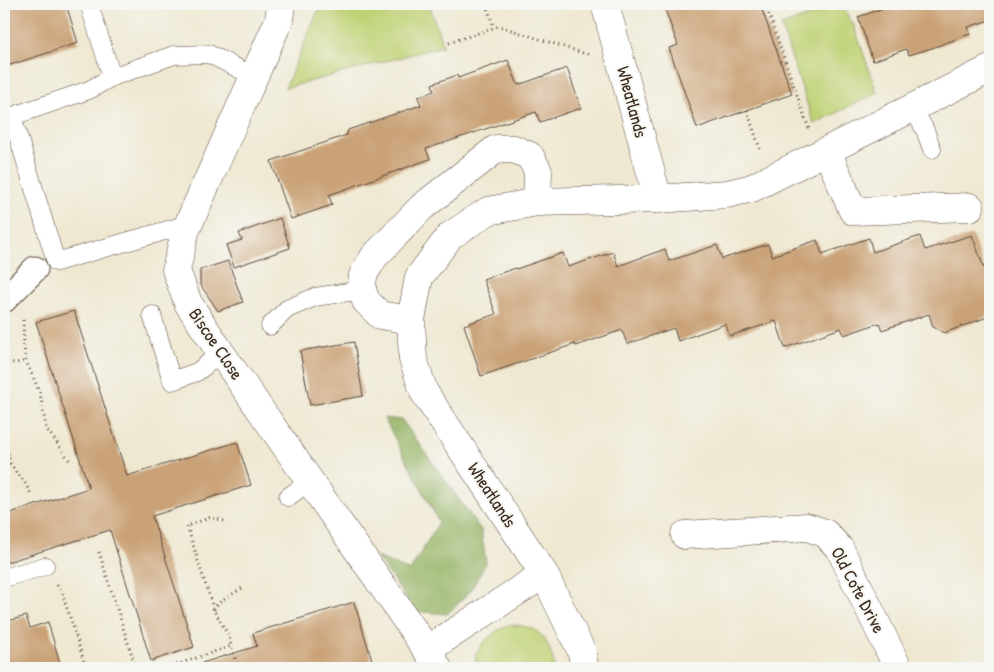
<svg xmlns="http://www.w3.org/2000/svg" width="994" height="672" font-family="'Patrick Hand',sans-serif">
<rect width="100%" height="100%" fill="#f6f6f2"/>
<filter id="ink" filterUnits="userSpaceOnUse"><feTurbulence type="fractalNoise" baseFrequency=".02" numOctaves="2"/><feDisplacementMap in="SourceGraphic" scale="10" xChannelSelector="R" yChannelSelector="G"/><feConvolveMatrix kernelMatrix="1 2 1 2 8 2 1 2 1" color-interpolation-filters="sRGB"/></filter>
<filter id="wash" filterUnits="userSpaceOnUse"><feTurbulence type="fractalNoise" baseFrequency=".0096" numOctaves="4" result="noise"/><feDisplacementMap in="SourceGraphic" scale="20" xChannelSelector="R" yChannelSelector="G"/><feGaussianBlur stdDeviation="1.12" result="paint"/><feColorMatrix in="noise" values="0 0 0 0 0 0 0 0 0 0 0 0 0 0 0 0 0 1.4 0 .05"/><feComposite in="paint" operator="in"/></filter>
<g filter="url(#wash)">
<rect width="100%" height="100%" fill="#efe8d1"/>
<path fill="#bfd275" stroke="#7d7e4a" d="M321,4H429L443,46L285,88Z
M843,4L851,23H853L877,93L814,124L781,26Z
M510,625C543,626 548,639 555,668H476V654L484,642L496,631Z"/>
<path fill="#97b466" stroke="#696f42" d="M384,418L402,420L481,530L486,563L470,592L447,614L415,611L377,557L410,571L439,522Z"/>
<g id="blocks">
<path fill="#caa277" d="M4,4H66L78,43L4,67Z
M663,4H760L792,94L697,128L669,48L678,45Z
M895,4H990V20L968,27L970,34L932,48L909,55L906,49L873,61L858,17Z
M508,60L518,85L567,68L581,108L540,122L536,112L426,149L430,159L329,195L332,205L291,219L271,161L347,135L348,130L421,105L418,97L434,91L432,84L457,75L458,78Z
M280,218L290,248L234,267L226,245L242,240L239,233Z
M972,235L984,268L990,266V316L944,333L933,327L929,314L882,330L879,323L844,335L841,328L785,348L776,321L730,336L725,324L678,341L674,328L627,344L622,330L576,346L575,344L481,376L464,325L496,314L483,279L516,268V269L563,253L568,267L613,252L618,266L665,249L669,261L717,245L722,259L768,244L772,256L817,240L822,254L869,238L873,252L920,236L925,250Z
M228,261L243,302L218,311L200,284V270Z
M74,311L127,476L237,442L251,485L152,516L194,647L151,661L110,530L4,563V515L89,488L36,322Z
M354,342L363,396L310,405L300,351Z
M354,602L372,660L348,668H203L202,663L257,646L253,633Z
M26,616L30,628L48,622L60,663L42,668H4V622Z"/>
</g>
</g>
<g filter="url(#ink)">
<use href="#blocks" fill-opacity="0" stroke="#564639" stroke-width="1"/>
<g fill="none" stroke-linecap="round" stroke-linejoin="round">
<defs>
<path id="service" d="M89,4L112,77
M913,108L925,130L932,149
M12,116L56,262L189,224
M4,119L89,90L112,77L174,55L209,54L253,76
M152,315L172,381L197,372L221,353
M270,326L287,309L315,297L362,290
M288,497L310,481
M4,578L45,566"/>
<path id="pedestrian" d="M4,300L35,269"/>
<path id="minor" d="M281,4L279,20L185,232L176,270L188,303L221,353L427,650L438,668
M605,4L658,199
M827,151L853,211L970,207
M411,320L380,315L366,301L362,290L363,275L374,257L422,207L496,149H514L530,156L538,171L537,202
M685,535L807,527L825,533L840,549L898,668
M427,650L544,574
M584,668L582,652L544,574L424,392L413,359L411,320L419,277L450,236L488,211L537,202L658,199L727,194L752,188L990,69"/>
</defs>
<use href="#service" stroke="#564639" stroke-width="19"/>
<use href="#pedestrian" stroke="#564639" stroke-width="27"/>
<use href="#minor" stroke="#564639" stroke-width="29"/>
<path stroke="#564639" stroke-width="3" stroke-dasharray="1 4" stroke-linecap="butt" d="M486,4L494,27
M770,4L769,15L809,129
M449,43L499,26L589,55
M747,110L761,152
M23,320L24,347L26,361L40,393L46,428L70,461
M4,365L6,362L16,363L26,361
M4,439L6,442L10,463L16,472L24,481L32,496
M4,467L10,463
M224,521L211,517L187,526L214,611L229,636L231,646
M99,552L136,668
M57,585L62,592L86,668
M214,610L217,604L245,586
M167,668L231,646L238,668
M385,668L401,663"/>
<use href="#service" stroke="#fff" stroke-width="18"/>
<use href="#pedestrian" stroke="#fff" stroke-width="25"/>
<use href="#minor" stroke="#fff" stroke-width="28"/>
</g>
</g>
<g text-anchor="middle" stroke-width="4" stroke-linejoin="round" paint-order="stroke">
<g font-size="18" fill="#3b2a1e" stroke="#f6f6f2">
<text transform="translate(632 102) rotate(75)" y="6">Wheatlands</text>
<text transform="translate(216 344) rotate(56)" y="6">Biscoe Close</text>
<text transform="translate(492 495) rotate(57)" y="6">Wheatlands</text>
<text transform="translate(858 590) rotate(62)" y="6">Old Cote Drive</text>
</g>
</g>
<rect width="994" height="672" fill="none" stroke="#f6f6f2" stroke-width="20"/>
</svg>
